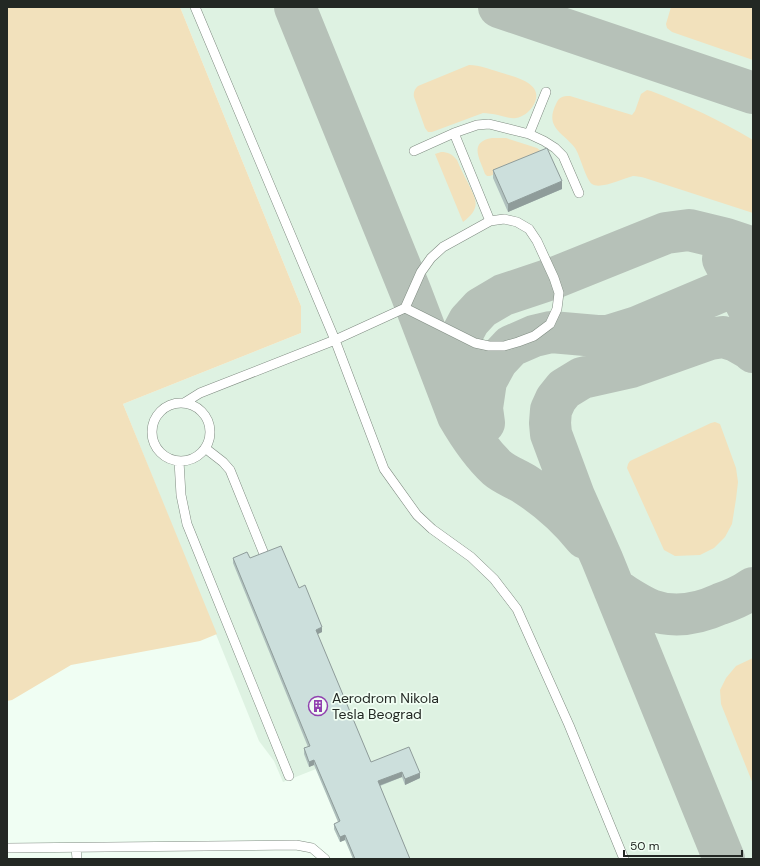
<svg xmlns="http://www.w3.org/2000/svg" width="760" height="866" font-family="'DM Sans',sans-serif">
<rect width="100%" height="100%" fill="#f0fef3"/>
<path fill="#def2e2" d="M180,7H753V859H353L345,840L340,842L334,829L340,826L316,769L283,782L274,761L259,741L123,404L301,333V306Z"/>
<path fill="#f2e1bc" d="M7,7H180L301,306V333L123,404L217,634L200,641L71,665L12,700L7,701Z
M671,7H753V60L672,32L667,28L666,24Z
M469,65C480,65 489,69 499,72C514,77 547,83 533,106C529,112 523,117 516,118C510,119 503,116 498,115C493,114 488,113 483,113L432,132H428L425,128L414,97C413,92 415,89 418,86Z
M647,90L651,91C687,105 720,120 753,140V213L645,178C642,177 637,176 633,176C624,178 600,190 592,184C586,180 580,155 575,148C564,133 544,128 556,104C559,97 562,96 570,96L632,115L635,111L641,94Z
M492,138H506L537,148L541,151V155L490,176H487L485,174C480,159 468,142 492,138Z
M441,152C448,152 452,154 457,160C460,168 464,175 468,183C477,201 481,208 463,222L435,154Z
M715,422L720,424L736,468L738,482L736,499L732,524L725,537L714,548L700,555L675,556L664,550L627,468L628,464L630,461L711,423Z
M753,658V784L721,704L720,690L726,678L736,666Z"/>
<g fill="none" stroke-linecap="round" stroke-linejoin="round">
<path stroke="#b6c1b8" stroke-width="42" d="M295,7L411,293L458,416C469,435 481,453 497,468C505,475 517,479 526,485C548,499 568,517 585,538
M499,7L753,93
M723,259L753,317
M468,387L460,355L461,336L469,321L481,308L503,295L554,278L666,233L689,230L726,239L753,248
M484,423L482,408L486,381L497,361L511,346L534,336L551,332L597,336H608L637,327L753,278
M614,589C626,596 638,605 651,610C675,619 698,614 720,604C732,600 743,595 753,588
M724,859L602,559L574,496L551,434L550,423L551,410L556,399L564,389L582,378L631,367L710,339L723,337L736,341L750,349L753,352"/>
<defs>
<path id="lane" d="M454,133L490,221
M529,134L546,92
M414,151L454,133L477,125L489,124L529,134L544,141L555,148L563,156L579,193
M405,308L475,343L489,346H504L518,342L534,336L550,324L557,309L559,293L554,278L537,241L529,229L517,222L504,219L490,221L443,247L431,258L421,272L405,308L335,340L384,469L417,515L432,529L471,557L494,579L517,609L569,725L624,859
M184,403L200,393L335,340L195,7
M152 432a29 29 0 1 1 58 0a29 29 0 1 1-58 0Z
M205,448L223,462L230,470L264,554
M179,461L181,495L187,524L289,776
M7,848L296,845L312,848L325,859
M76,848L77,859"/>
</defs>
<use href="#lane" stroke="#7f8b81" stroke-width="10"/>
<use href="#lane" stroke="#fff" stroke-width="9"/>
</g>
<path fill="#afc0bd" d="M493,170L562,189L508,212L493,178Z
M233,558H250L299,588L322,632L317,634L371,762L420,778L405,785L402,777L380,786L410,859H353L345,840L340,842L334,829V824L338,822L314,765L309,767L304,754V748L308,747L233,563Z"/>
<path fill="#8f9c9a" d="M562,181V189L508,212V204Z
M322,627V632L316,635V630Z
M314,760V765L309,767V762Z
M402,772V777L378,786V781Z
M420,773V778L405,785V779Z
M345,835V840L340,842V837Z"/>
<path fill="#ccdfdc" stroke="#8f9c9a" d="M547,148L562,181L508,204L493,170Z
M281,546L299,588L305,585L322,627L316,630L371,762L409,747L420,773L405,779L402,772L378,781L410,859H355L345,835L340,837L334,824L340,821L314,760L309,762L304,748L310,746L233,558L247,552L250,558Z"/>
<defs>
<symbol id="building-ring" viewBox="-11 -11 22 22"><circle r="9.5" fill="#f0fef3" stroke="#9141b0" stroke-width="1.5"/><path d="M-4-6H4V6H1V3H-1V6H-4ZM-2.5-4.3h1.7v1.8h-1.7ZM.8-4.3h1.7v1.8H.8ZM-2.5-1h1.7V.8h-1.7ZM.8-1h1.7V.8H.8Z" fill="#9141b0"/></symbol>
</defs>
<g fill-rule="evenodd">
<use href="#building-ring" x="307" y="695" width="22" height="22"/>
</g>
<g text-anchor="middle" stroke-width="3.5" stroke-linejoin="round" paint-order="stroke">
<g font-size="14" fill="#232824" stroke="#f0fef3" text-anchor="start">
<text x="332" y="703">Aerodrom Nikola<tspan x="332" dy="16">Tesla Beograd</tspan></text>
</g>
</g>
<rect width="760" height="866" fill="none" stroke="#232824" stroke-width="16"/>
<path d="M624 850v6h118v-6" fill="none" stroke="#232824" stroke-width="2"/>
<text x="630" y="850" font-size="12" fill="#232824" stroke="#f0fef3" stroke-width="3" paint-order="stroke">50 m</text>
</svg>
